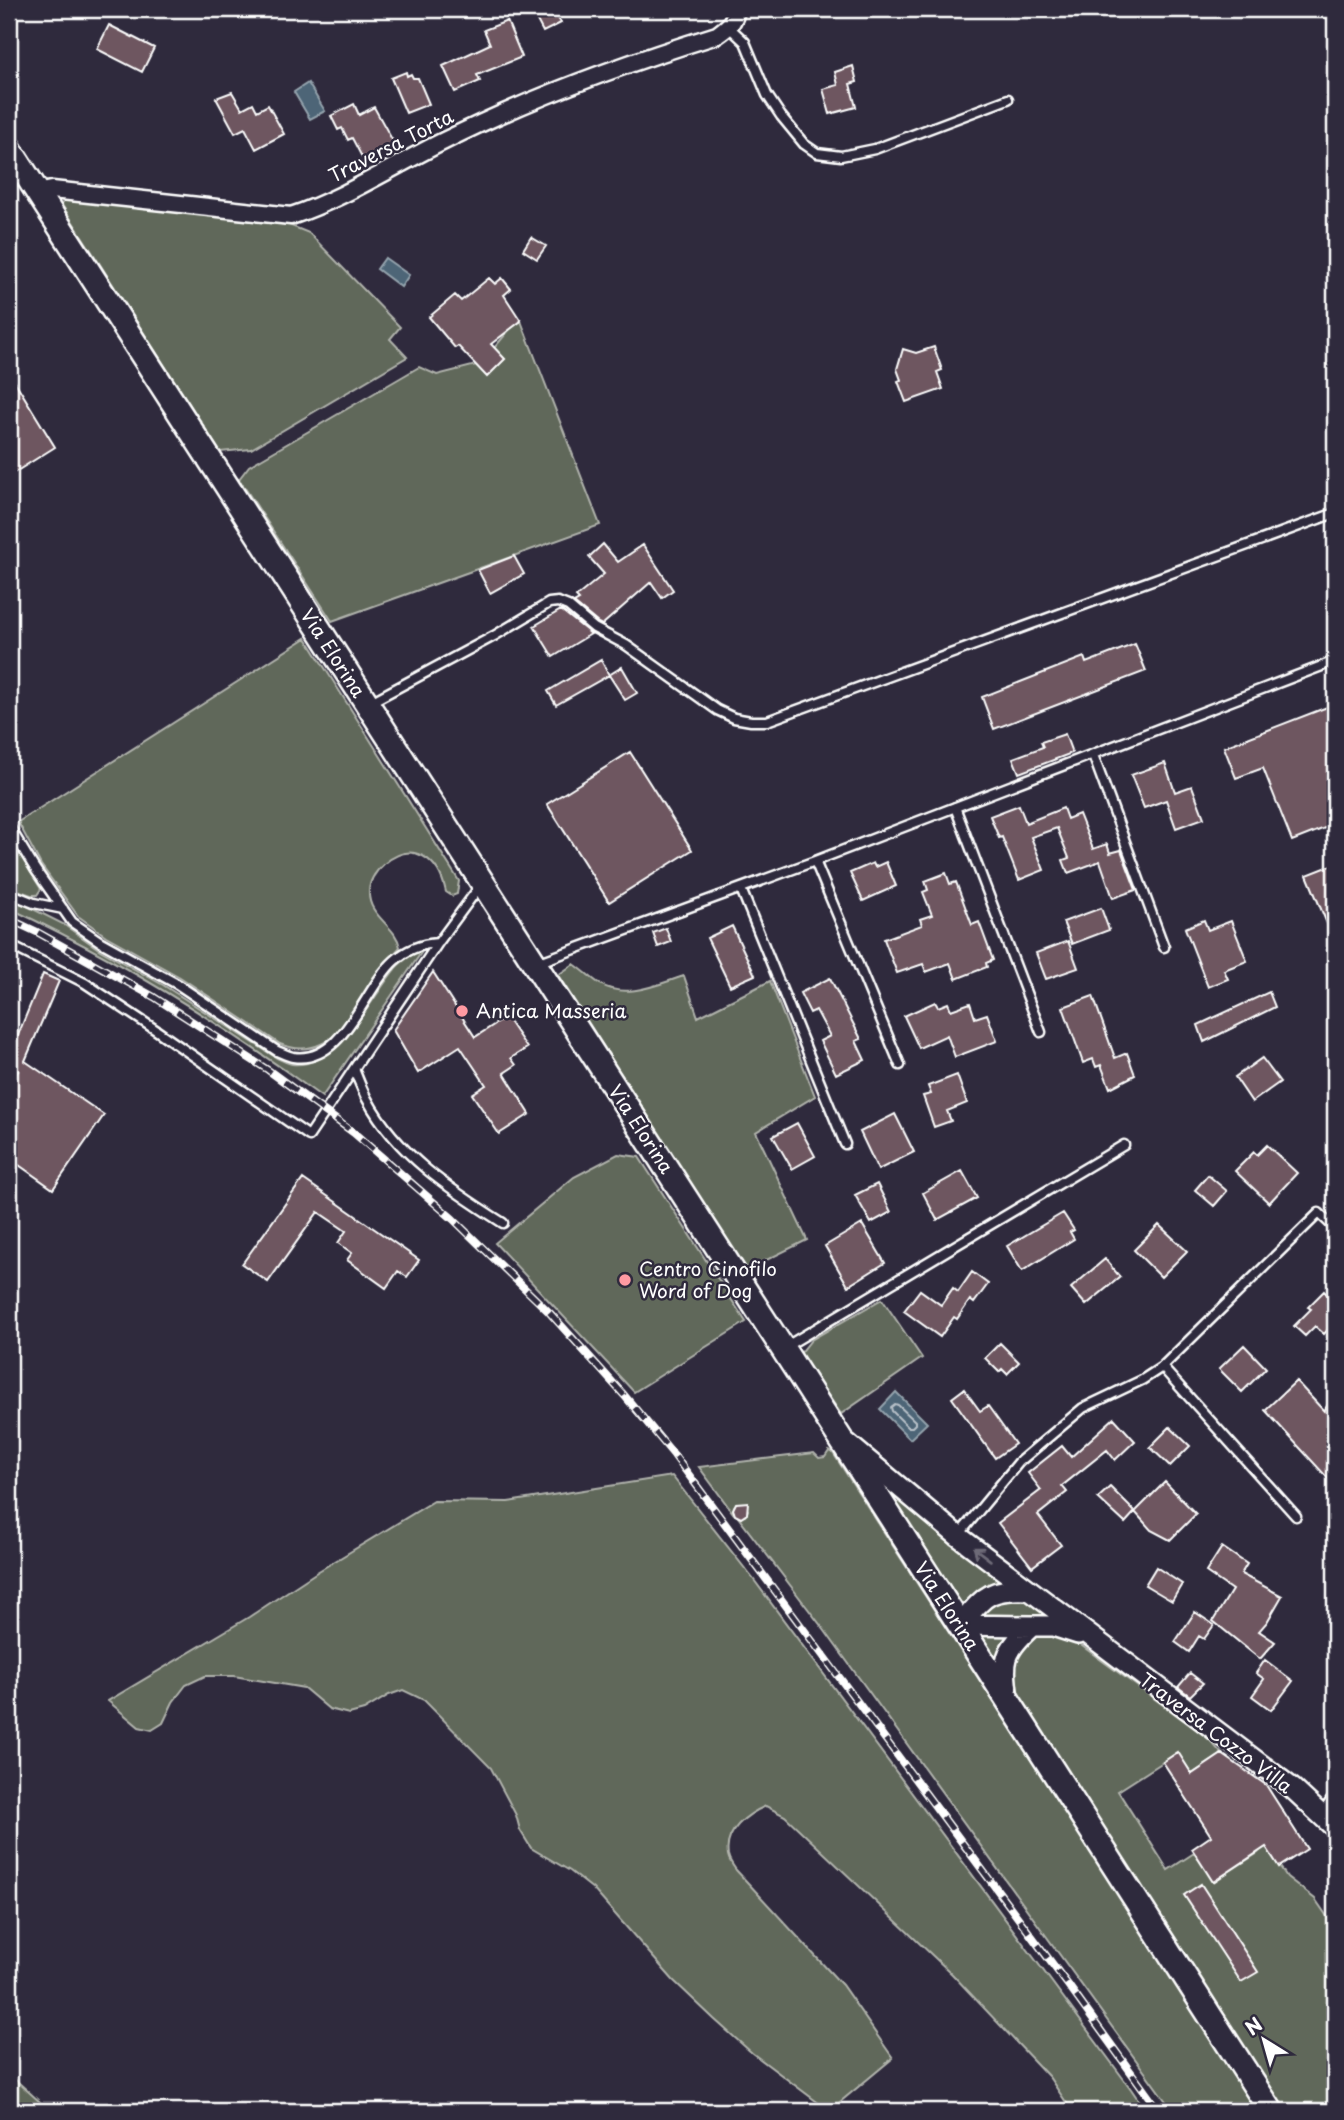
<svg xmlns="http://www.w3.org/2000/svg" width="1344" height="2120" font-family="'Playpen Sans',sans-serif">
<rect width="100%" height="100%" fill="#2f2a3d"/>
<filter id="ink" filterUnits="userSpaceOnUse"><feTurbulence type="fractalNoise" baseFrequency=".0143" numOctaves="2"/><feDisplacementMap in="SourceGraphic" scale="14" xChannelSelector="R" yChannelSelector="G"/><feConvolveMatrix kernelMatrix="1 2 1 2 8 2 1 2 1" color-interpolation-filters="sRGB"/></filter>
<g filter="url(#ink)">
<path fill="#60675a" stroke="#b0b3ac" stroke-width="2" d="M63,199L289,225L309,233L400,327L390,339L407,357L251,449L220,452L62,205Z
M521,321L600,525L332,621L239,479L249,466L419,367L437,375L476,365L487,376L505,359L494,348L510,329Z
M306,638L459,881L457,894L452,896L446,892C439,859 413,839 384,864C376,871 369,881 369,892C368,917 396,925 400,947L382,968L339,1031C322,1048 302,1053 280,1044L180,977L106,936L78,916L41,865L18,822Z
M9,836L41,889L37,895H31L9,887Z
M9,897L63,924L100,950L163,985L277,1058C282,1060 287,1063 292,1064C339,1069 370,999 395,969C400,962 409,957 416,952L421,953L322,1097C224,1025 119,959 9,908Z
M574,964C583,970 591,978 600,984C626,1000 658,984 684,976L698,1017L770,981L815,1096L756,1132L807,1240L746,1270L558,975Z
M618,1154L639,1157L746,1322L634,1392L495,1243L574,1177Z
M882,1299L922,1358L841,1414L800,1354L811,1340Z
M829,1451L833,1453L891,1543L1258,2111H1173L825,1631L738,1517L745,1516L748,1510L745,1505L739,1503L734,1506L733,1513L699,1467L814,1453L819,1458L825,1457Z
M672,1476L754,1580L1131,2089L1146,2111H1072L1049,2077L952,1974L785,1816L766,1806C747,1814 724,1831 728,1855C729,1860 733,1866 736,1870L842,1985L893,2058L834,2107H824L752,2053L714,2019L673,1980L593,1889L570,1871L531,1848L520,1830L516,1815L491,1768L424,1700L403,1690L389,1695L364,1710L349,1714L329,1709L304,1688L234,1676H205L186,1685L173,1702L163,1723L152,1730L139,1727L108,1701L249,1617L317,1572L434,1501L508,1502Z
M899,1501L904,1503L1001,1577L999,1583L965,1609L897,1505Z
M1005,1596L1028,1599L1050,1614L1049,1618H980V1614Z
M1008,1632L1010,1636L1006,1639L998,1655H994L981,1637L983,1633Z
M1044,1634L1071,1638L1207,1737L1222,1754L1192,1774L1177,1753L1118,1791L1168,1870L1194,1853L1214,1881L1258,1853L1264,1843L1287,1877L1315,1899L1335,1928V2111H1282L1015,1693C1014,1664 1011,1644 1044,1634Z
M9,2074L50,2111H9Z"/>
<path fill="#4d6577" stroke="#94a3ad" stroke-width="2" d="M308,83L325,111L310,119L294,92Z
M385,258L409,275L401,287L377,269Z
M896,1392L927,1423L910,1439L880,1409Z"/>
<g fill="none" stroke-linecap="round" stroke-linejoin="round">
<path stroke="#b8c1c9" stroke-width="2" d="M895,1404L898,1405L915,1421V1424L912,1427H908L892,1411L891,1407Z"/>
</g>
<path fill="#6e5760" stroke="#fff" stroke-width="2" d="M531,9H553L561,23L543,32Z
M507,21L522,57L477,75L480,81L455,92L443,66L490,44L484,30Z
M109,25L154,48L142,72L97,49Z
M853,66L857,82L850,84L856,107L830,114L823,89L838,85L835,72Z
M406,72L407,76L411,74L413,78H418L429,104L406,113L391,78Z
M232,92L242,109L253,103L257,111L268,105L284,134L256,149L245,128L235,133L216,98Z
M354,104L359,115L374,107L395,145L364,161L352,138L348,140L342,128L338,130L331,116Z
M531,237L546,246L537,259L523,250Z
M489,278L495,284L502,278L511,289L504,295L521,321L491,344L505,359L487,377L458,346L455,348L429,317L455,295L461,301Z
M934,347L942,370L937,372L943,389L906,402L898,381L901,380L897,369L903,349L916,353Z
M9,372L55,447L9,476Z
M603,544L618,562L643,545L673,590L662,598L651,582L602,625L598,623L574,603L579,600L576,597L604,574L589,557Z
M514,556L524,574L490,593L478,570Z
M561,610L591,634L553,657L534,626Z
M1135,644L1146,671L994,729L982,697L1084,657L1086,663Z
M601,660L609,675L556,705L548,691Z
M622,667L637,693L625,700L609,675Z
M1335,704V824L1292,841L1263,768L1236,778L1224,747Z
M1065,734L1072,753L1019,773L1013,758L1043,747L1041,742Z
M630,752L692,850L609,902L547,804Z
M1165,763L1175,792L1192,786L1204,818L1176,828L1166,800L1144,808L1131,775Z
M1019,805L1026,823L1063,808L1067,819L1079,814L1093,849L1107,844L1110,853L1121,850L1136,890L1113,898L1100,861L1068,873L1063,860L1069,858L1057,828L1031,837L1044,870L1019,880L1002,837L999,838L990,816Z
M886,862L896,886L863,901L850,873L873,863L875,867Z
M1335,864V943L1307,875Z
M946,873L950,884L956,882L972,925L979,922L993,960L986,963L987,967L956,979L950,963L926,972L923,964L897,973L884,939L922,925L920,919L932,915L923,892L928,890L925,881Z
M1101,908L1109,930L1072,944L1063,922Z
M1204,920L1208,930L1231,921L1247,961L1224,970L1228,979L1208,987L1185,928Z
M732,926L755,975L730,986L707,938Z
M666,928L671,942L658,947L653,933Z
M1068,941L1078,968L1046,979L1036,953Z
M433,972L475,1037L506,1017L527,1048L511,1058L516,1065L504,1073L530,1114L499,1134L472,1094L486,1085L460,1046L418,1073L393,1030Z
M43,974L59,981L25,1061L104,1115L53,1189L9,1158V1084L18,1071L9,1066V1057Z
M830,978L861,1039L856,1041L865,1060L836,1074L820,1041L830,1036L816,1010L810,1013L800,993Z
M1269,992L1275,1007L1204,1042L1198,1025Z
M1093,996L1115,1058L1127,1053L1135,1075L1110,1088L1101,1065L1096,1067L1093,1059L1083,1063L1063,1007Z
M935,1002L938,1007L948,1003L951,1010L970,1003L975,1018L987,1014L997,1041L955,1057L947,1035L919,1048L904,1016Z
M1262,1058L1280,1082L1252,1102L1235,1077Z
M957,1075L967,1103L947,1111L951,1121L934,1127L923,1096L931,1094L928,1086Z
M895,1114L914,1152L878,1170L860,1132Z
M797,1123L815,1156L792,1169L773,1136Z
M1267,1145L1297,1173L1269,1203L1235,1171L1254,1152L1257,1155Z
M962,1171L977,1198L937,1220L923,1193Z
M1208,1175L1227,1191L1214,1206L1195,1190Z
M303,1179L419,1260L407,1277L398,1271L386,1288L347,1260L352,1253L338,1243L346,1231L318,1212L268,1282L242,1264Z
M877,1184L891,1212L871,1223L855,1195Z
M1063,1213L1074,1230L1070,1232L1074,1239L1022,1271L1007,1246Z
M862,1224L885,1263L848,1286L825,1246Z
M1159,1225L1187,1251L1161,1277L1134,1250Z
M1105,1259L1120,1277L1086,1305L1071,1288Z
M972,1272L988,1284L974,1303L970,1300L957,1319L954,1317L940,1337L904,1311L920,1290L941,1305L953,1288L958,1292Z
M1324,1291L1335,1302V1322L1324,1334L1315,1326L1305,1336L1294,1326L1311,1309L1308,1307Z
M1000,1343L1019,1362L1007,1374L1002,1369L999,1372L985,1358Z
M1244,1345L1266,1368L1242,1392L1219,1369Z
M1296,1381L1324,1411L1335,1393V1486L1265,1410Z
M964,1389L980,1411L988,1406L1015,1444L995,1458L952,1398Z
M1114,1418L1135,1441L1115,1460L1107,1450L1062,1486L1067,1492L1038,1515L1061,1545L1032,1567L998,1523L1041,1490L1028,1473L1062,1446L1071,1457Z
M1170,1427L1190,1446L1170,1466L1150,1447Z
M1165,1482L1196,1514L1170,1540L1151,1530L1135,1512Z
M1110,1487L1135,1512L1125,1523L1098,1498Z
M748,1502L747,1514L741,1518L735,1515L733,1509L736,1503Z
M1222,1547L1247,1564L1241,1574L1282,1596L1267,1622L1259,1631L1275,1642L1260,1659L1213,1621L1232,1590L1206,1572Z
M1156,1567L1182,1584L1172,1601L1145,1585Z
M1195,1612L1214,1625L1204,1639L1199,1636L1189,1652L1175,1642Z
M1265,1660L1293,1681L1271,1710L1252,1696L1264,1679L1256,1673Z
M1190,1673L1203,1683L1190,1696L1178,1687Z
M1178,1752L1192,1774L1222,1754L1266,1785L1307,1849L1279,1867L1266,1847L1213,1882L1192,1849L1211,1836L1163,1762Z
M1201,1884L1258,1972L1241,1982L1184,1895Z"/>
<g fill="none" stroke-linecap="round" stroke-linejoin="round">
<defs>
<path id="service" d="M729,27L745,42L767,95L781,116L804,144L817,153L841,156L875,149L1008,99
M369,703L494,636L549,603L558,602L568,606L594,628L626,645L717,710L734,718L751,721H767L1335,513
M1093,755L1164,947
M955,807L1041,1032
M9,826L35,869L72,922L101,942L177,984L277,1051C282,1053 288,1056 293,1057C344,1065 364,988 394,961C407,949 421,944 438,943
M815,861L900,1065
M741,889L845,1144
M9,893L34,903L63,909
M9,945L85,983L153,1028L309,1136L438,943L480,886
M537,963L815,861L1335,661
M354,1069C358,1079 362,1090 367,1099C397,1155 451,1190 503,1223
M785,1347L1124,1145
M1162,1367L1296,1516
M958,1536L1019,1462L1083,1408L1142,1380L1162,1367L1319,1213L1335,1228
M1321,1815L1335,1795"/>
<path id="minor" d="M38,193L52,190L291,216C345,198 393,166 444,141C532,97 623,64 717,35C727,28 735,22 736,9"/>
<path id="tertiary" d="M847,1443L958,1536L1292,1788L1335,1828
M960,1625C985,1596 988,1588 1029,1590
M960,1625L1032,1626
M1008,1697C1002,1661 1004,1651 1032,1626H1053L1078,1634"/>
<path id="primary" d="M9,148L783,1349L1271,2111"/>
</defs>
<use href="#service" stroke="#fff" stroke-width="13"/>
<use href="#minor" stroke="#fff" stroke-width="21"/>
<use href="#tertiary" stroke="#fff" stroke-width="24"/>
<use href="#primary" stroke="#fff" stroke-width="28"/>
<use href="#service" stroke="#2f2a3d" stroke-width="8"/>
<use href="#minor" stroke="#2f2a3d" stroke-width="16"/>
<use href="#tertiary" stroke="#2f2a3d" stroke-width="19"/>
<use href="#primary" stroke="#2f2a3d" stroke-width="23"/>
<defs>
<path id="rail" d="M9,919L37,932L154,997L268,1070L354,1133L453,1219L549,1312L624,1395L674,1455L1068,1985L1159,2111"/>
</defs>
<use href="#rail" stroke="#fff" stroke-width="8"/>
<use href="#rail" stroke="#2f2a3d" stroke-width="5" stroke-dasharray="16" stroke-linecap="butt"/>
</g>
<defs><path id="oneway-shaft" d="M-6 0H5M1.5-3L5.5 0L1.5 3" fill="none" stroke-width="1.6" stroke-linecap="round" stroke-linejoin="round" transform="scale(1.75)"/></defs>
<use stroke="#6d6a77" href="#oneway-shaft" transform="translate(982 1554) rotate(-143)"/>
</g>
<g fill="#ff9aa2" stroke="#2f2a3d" stroke-width="2.5">
<circle cx="462" cy="1011" r="7"/>
<circle cx="625" cy="1280" r="7"/>
</g>
<g text-anchor="middle" stroke-width="5" stroke-linejoin="round" paint-order="stroke">
<g font-size="19" fill="#fff" stroke="#2f2a3d">
<text transform="translate(391 146) rotate(-27)" y="7">Traversa Torta</text>
<text transform="translate(333 653) rotate(57)" y="7">Via Elorina</text>
<text transform="translate(641 1129) rotate(57)" y="7">Via Elorina</text>
<text transform="translate(947 1606) rotate(57)" y="7">Via Elorina</text>
<text transform="translate(1216 1733) rotate(37)" y="7">Traversa Cozzo Villa</text>
</g>
<g font-size="19" fill="#fff" stroke="#2f2a3d" text-anchor="start">
<text x="476" y="1018">Antica Masseria</text>
<text x="639" y="1276">Centro Cinofilo<tspan x="639" dy="22">Word of Dog</tspan></text>
</g>
</g>
<rect width="1344" height="2120" fill="none" stroke="#2f2a3d" stroke-width="35"/>
<rect x="18" y="18" width="1309" height="2085" fill="none" stroke="#fff" stroke-width="2.5" filter="url(#ink)"/>
<g transform="translate(1264 2040) rotate(323)" stroke="#2f2a3d" stroke-width="5" paint-order="stroke">
<path d="M0-5L12 26L0 18L-12 26Z" fill="#ffffff"/>
<text y="-10" font-size="19" font-weight="bold" text-anchor="middle" fill="#ffffff">N</text>
</g>
</svg>
